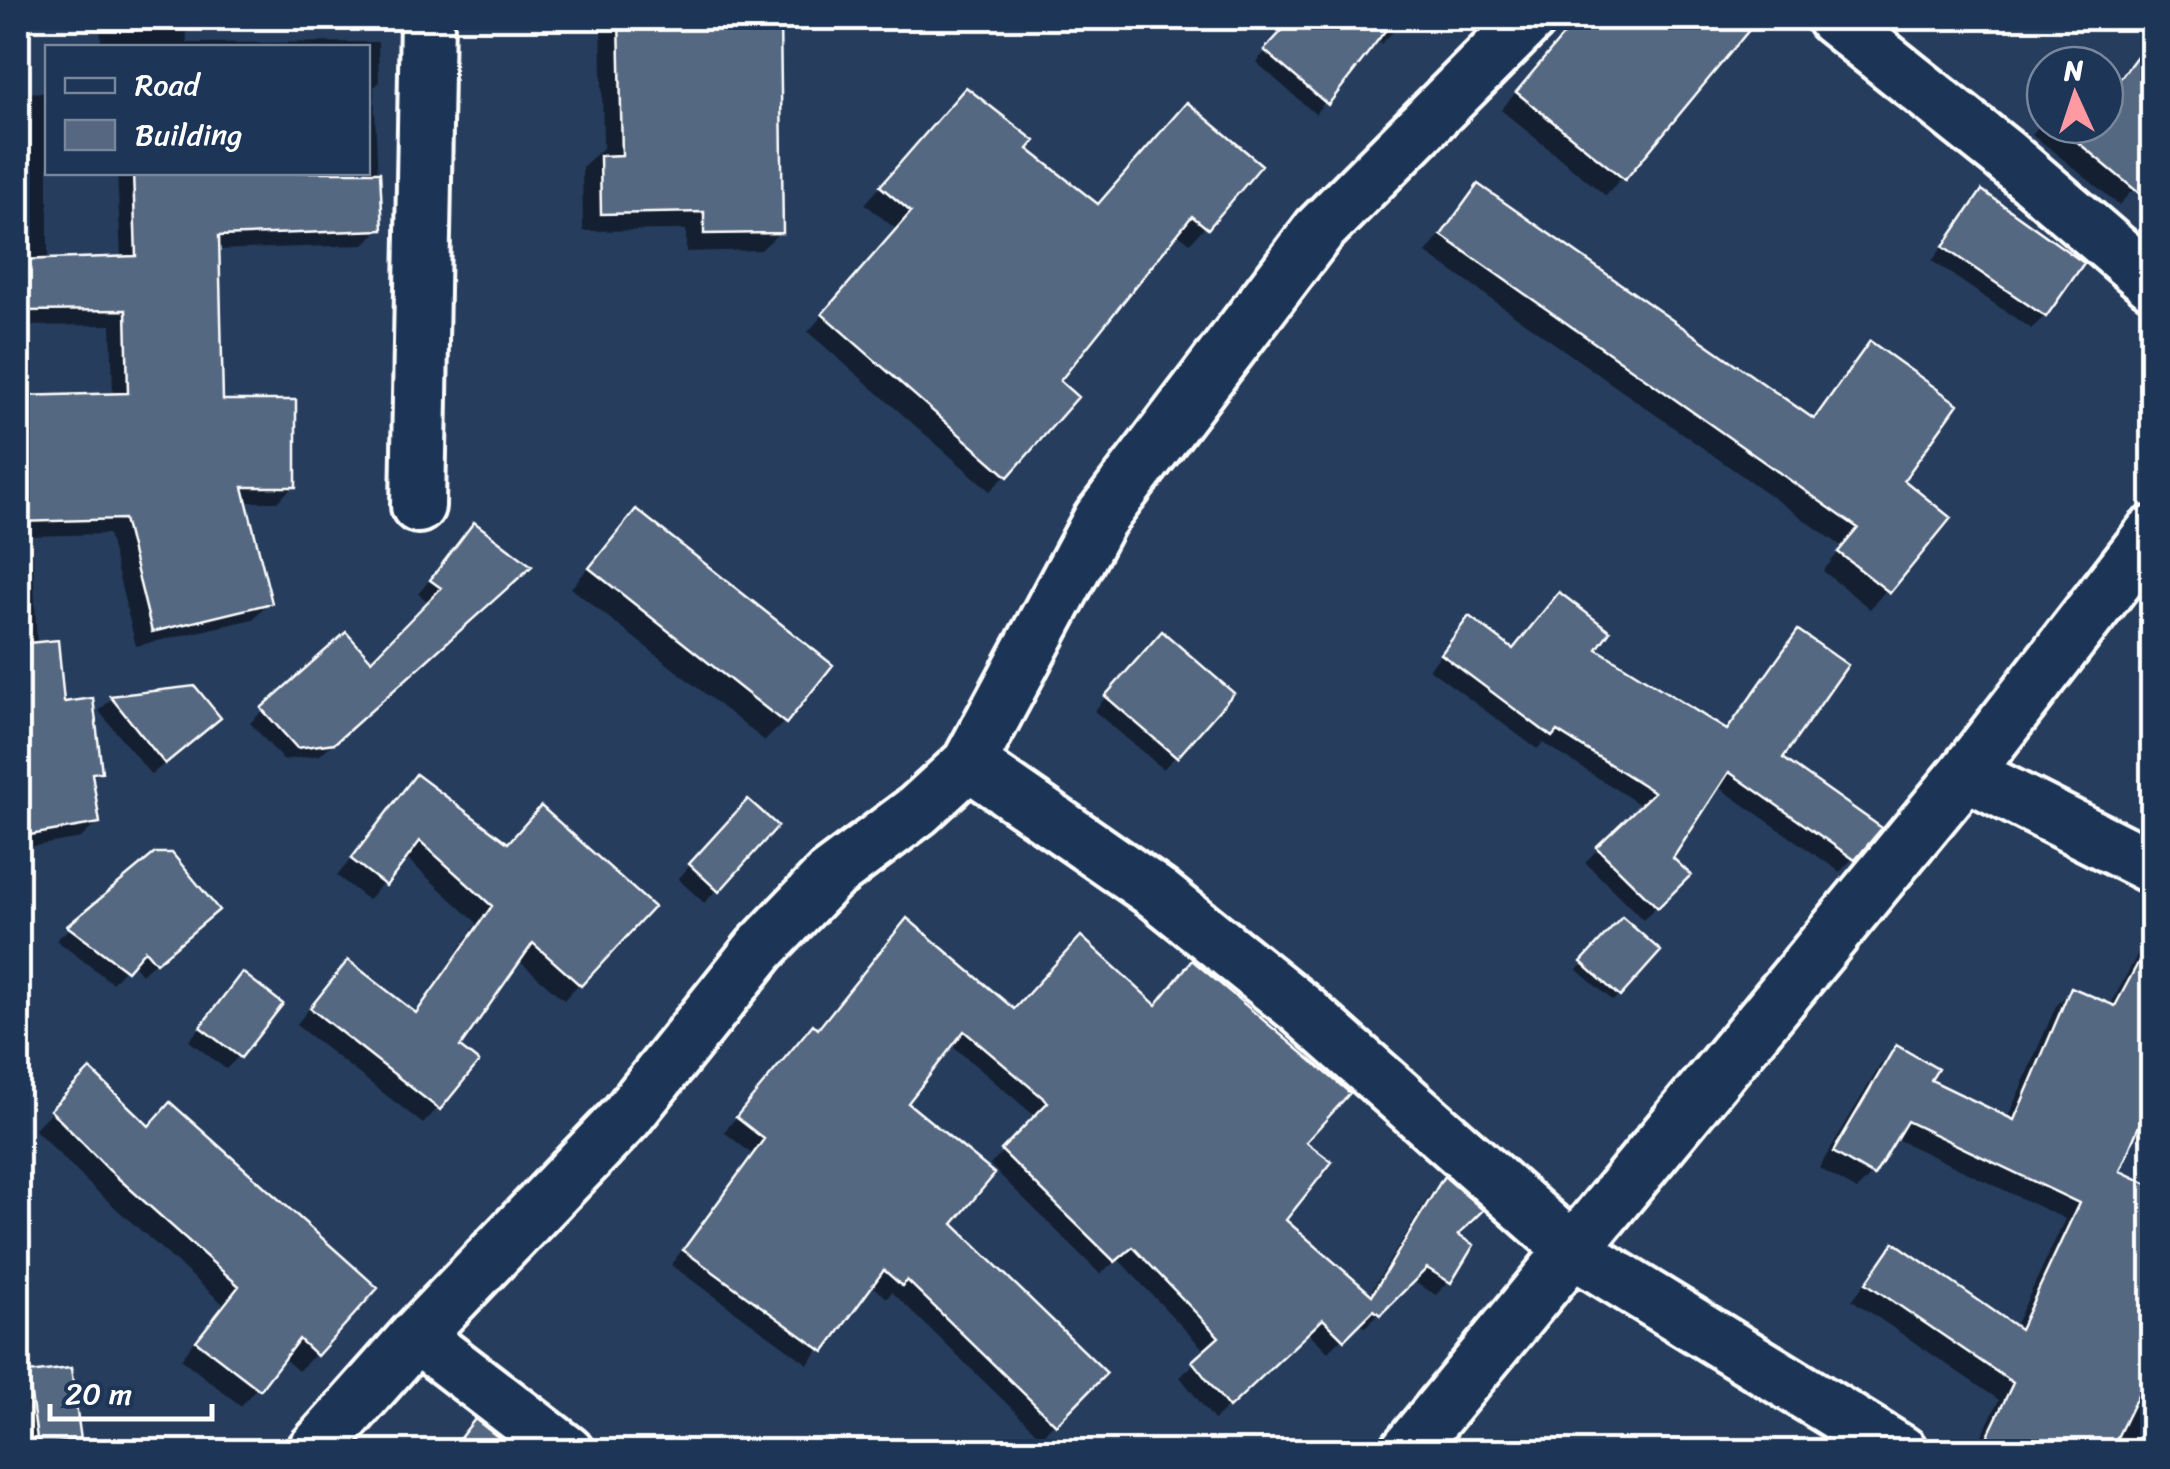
<svg xmlns="http://www.w3.org/2000/svg" width="2170" height="1469" font-family="Sriracha,sans-serif">
<rect width="100%" height="100%" fill="#263d5e"/>
<filter id="ink" filterUnits="userSpaceOnUse"><feTurbulence type="fractalNoise" baseFrequency=".01" numOctaves="2"/><feDisplacementMap in="SourceGraphic" scale="20" xChannelSelector="R" yChannelSelector="G"/><feConvolveMatrix kernelMatrix="1 2 1 2 8 2 1 2 1" color-interpolation-filters="sRGB"/></filter>
<g filter="url(#ink)">
<path fill="#0007" d="M100,18H186L187,43L378,42L379,83L374,87L380,229L364,245L217,250L221,403L294,486L277,502H244L269,602L253,619L136,646L108,534L32,536L37,645L61,705L99,771L91,780L98,822L81,838L18,849V398L113,396L111,325L18,326V93L48,92V261L121,259L117,172H368V48H101Z
M601,18H778L780,232L761,250L686,252V230L583,231L582,167L603,148Z
M1320,18H1407L1381,44L1376,39L1315,114L1256,62L1284,31L1306,32Z
M1578,18H1729L1745,30L1606,196L1501,110Z
M2152,35V169L2119,205L2032,134L2045,119V125H2105V71L2117,81Z
M950,106L1097,206L1259,166L1190,243L1176,232L1056,381L1006,475L990,491L808,332L897,230L865,204Z
M1478,187L1811,420L1870,344L1901,480L1947,518L1870,609L1823,571L1843,547L1426,253Z
M1982,194L2045,316L2031,329L1932,261Z
M636,512L784,722L765,741L571,588Z
M474,525L515,579L320,755L283,760L250,723L263,710L371,663L430,603L418,594Z
M1469,620L1512,651L1593,649L1725,732L1798,634L1779,759L1853,858L1840,872L1717,786L1670,858L1687,875L1643,920L1585,862L1642,806L1543,743L1537,749L1429,669Z
M1149,647L1176,756L1163,769L1094,711Z
M193,688L204,731L151,775L99,711L111,699Z
M417,778L507,846L650,907L564,1000L518,960L457,1048L438,1108L423,1124L296,1025L333,979L414,1014L477,923L405,857L368,900L337,876Z
M735,815L717,890L704,903L678,879Z
M156,855L203,923L141,974L131,962L112,983L56,940Z
M1623,920L1657,951L1613,1001L1577,970Z
M2152,927V1088L2117,1172L2152,1189V1452H1974L1999,1400L1852,1300L1894,1245L2014,1328L2065,1219L1894,1138L1872,1174L1857,1190L1819,1168L1881,1064L1897,1048L1927,1081L2007,1119L2056,1006L2071,990L2110,1006Z
M1192,963L1347,1093L1302,1142L1283,1221L1368,1296L1431,1193L1444,1180L1454,1236L1449,1281L1436,1295L1411,1280L1365,1327L1358,1322L1328,1352L1307,1331L1214,1420L1180,1377L1206,1352L1118,1259L1100,1274L990,1165L1036,1117L950,1044L905,1103L950,1224L1103,1373L1041,1437L892,1292L887,1298L870,1284L808,1364L671,1265L752,1154L724,1132L799,1041L817,1031L1014,1012L1155,1007Z
M242,975L239,1056L226,1069L189,1041Z
M90,1073L148,1128L316,1354L298,1371L282,1357L241,1406L181,1359L223,1304L92,1187L34,1129Z
M29,1376L78,1439L72,1446L33,1451L23,1382Z"/>
<path fill="#556781" stroke="#fff" stroke-width="2.5" d="M619,18H780L783,233L704,234V212L601,214L600,156L622,155Z
M1294,18H1395L1328,105L1264,50Z
M1578,18H1759L1625,180L1516,92Z
M2152,36V204L2057,125H2105V68L2119,80Z
M966,87L1035,141L1028,149L1098,204L1187,102L1262,165L1208,229L1192,216L1060,381L1078,397L1008,477L822,314L911,212L880,186Z
M133,172H380L383,230L219,236L223,400H296V487H243L272,603L152,632L124,519L18,522V396L128,393L126,310L18,311V260L136,256Z
M1478,184L1814,419L1870,341L1958,404L1904,480L1951,518L1890,593L1838,552L1858,528L1441,235Z
M1982,190L2084,263L2046,317L1943,247Z
M636,509L833,665L786,724L589,568Z
M474,522L532,566L335,743L297,748L261,708L346,632L371,660L441,588L430,580Z
M1559,592L1610,631L1597,649L1727,730L1798,630L1848,665L1783,758L1882,828L1855,860L1729,772L1673,858L1691,875L1658,908L1596,847L1654,792L1557,731L1552,737L1441,654L1469,616L1513,649Z
M1162,631L1234,693L1177,758L1105,696Z
M58,640L64,702L93,698L102,772L92,773L100,823L18,837V644Z
M195,686L221,718L165,764L110,696Z
M416,774L508,843L541,806L654,907L581,986L533,943L460,1047L479,1062L440,1110L310,1008L348,960L416,1013L492,906L420,841L386,886L351,859Z
M748,799L778,826L719,892L689,864Z
M155,853H172L219,910L156,963L145,950L127,971L67,926Z
M1622,917L1661,951L1620,997L1581,962Z
M907,918L1014,1009L1081,936L1156,1005L1192,960L1350,1093L1306,1142L1332,1162L1286,1220L1372,1295L1444,1176L1483,1210L1458,1235L1474,1245L1451,1283L1427,1268L1380,1315L1374,1310L1344,1340L1323,1319L1229,1408L1192,1361L1219,1337L1133,1247L1115,1262L1001,1150L1048,1102L964,1031L908,1103L995,1174L953,1224L1107,1373L1056,1425L907,1280L902,1286L884,1270L824,1352L683,1250L764,1139L736,1117L813,1024L818,1029Z
M2152,937V1095L2120,1171L2152,1186V1366L2110,1452H1980L2013,1383L1866,1283L1894,1242L2020,1329L2079,1203L1907,1121L1874,1176L1833,1152L1896,1045L1938,1069L1931,1080L2014,1120L2071,987L2115,1006Z
M242,972L283,1004L241,1058L200,1027Z
M90,1069L149,1126L170,1102L378,1288L317,1356L299,1339L260,1390L196,1341L239,1286L109,1170L50,1110Z
M71,1368L81,1440L38,1446L28,1373Z
M475,1419L517,1452H449Z"/>
<g fill="none" stroke-linecap="round" stroke-linejoin="round">
<defs>
<path id="minor" d="M1833,18L2002,153L2152,282
M418,506L427,18
M969,763L1158,894L1301,1009L1575,1252L1901,1452
M1966,773L2152,867
M416,1336L567,1452
M313,1452L416,1336L626,1117L760,949L830,876L918,810L969,763L1100,519L1319,230L1530,18
M1406,1452L1966,773L2152,533"/>
</defs>
<use href="#minor" stroke="#fff" stroke-width="60"/>
<use href="#minor" stroke="#1d3557" stroke-width="52"/>
</g>
</g>
<rect width="2170" height="1469" fill="none" stroke="#1d3557" stroke-width="60"/>
<rect x="30" y="30" width="2110" height="1409" fill="none" stroke="#fff" stroke-width="4" filter="url(#ink)"/>
<rect x="45" y="45" width="325" height="130" fill="#1d3557" stroke="#77869a" stroke-width="2.5"/>
<rect x="65" y="78" width="50" height="15" fill="#1d3557" stroke="#77869a" stroke-width="2.5"/>
<text x="135" y="95" font-size="30" fill="#ffffff">Road</text>
<rect x="65" y="120" width="50" height="30" fill="#556781" stroke="#77869a" stroke-width="2.5"/>
<text x="135" y="145" font-size="30" fill="#ffffff">Building</text>
<g transform="translate(2075 95) rotate(357)"><circle r="48" fill="#1d3557" stroke="#77869a" stroke-width="2.5"/>
<path d="M0-8L18 38L0 25L-18 38Z" fill="#ff9aa2"/>
<text y="-15" font-size="28" font-weight="bold" text-anchor="middle" fill="#ffffff">N</text>
</g>
<path d="M50 1404v15h162v-15" fill="none" stroke="#ffffff" stroke-width="5"/>
<text x="65" y="1404" font-size="30" fill="#ffffff" stroke="#1d3557" stroke-width="8" paint-order="stroke">20 m</text>
</svg>
